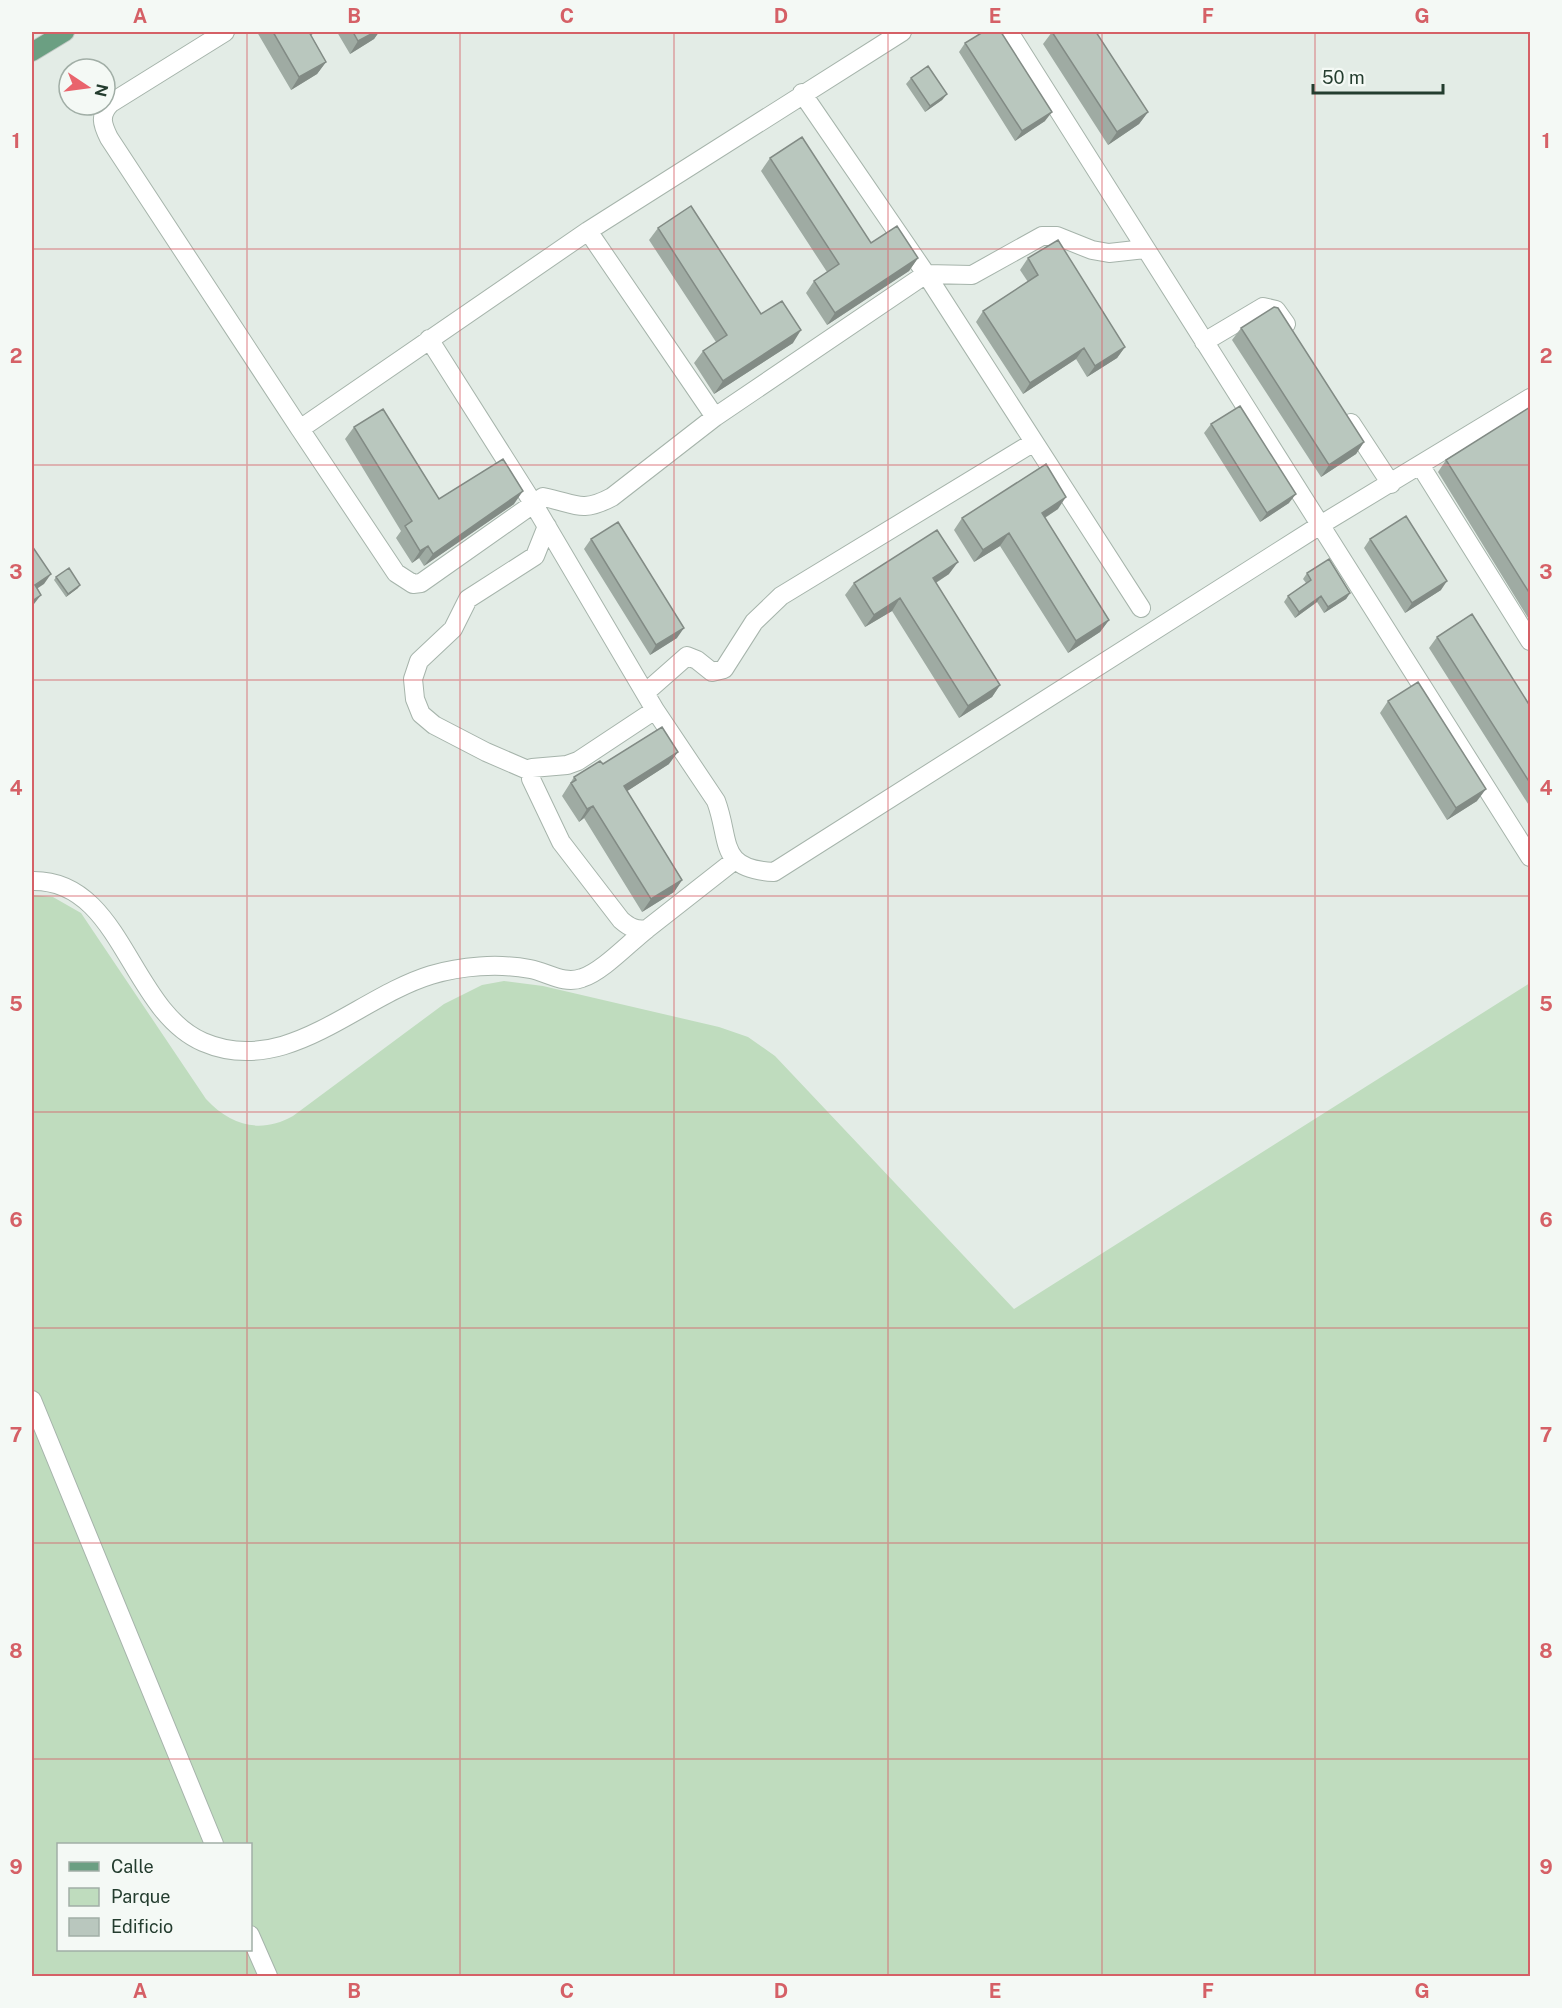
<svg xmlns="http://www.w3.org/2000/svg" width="1562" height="2008" font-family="'Public Sans',sans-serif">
<rect width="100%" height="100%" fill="#e3ece6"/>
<path fill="#bfdcbe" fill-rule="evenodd" d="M32,895L53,897L81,913L206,1099C231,1126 261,1134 293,1116L444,1004L482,985L504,981L543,986L719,1027L748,1037L775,1056L1014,1309L1530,983V1976H32ZM58,1844H250V1950H58Z"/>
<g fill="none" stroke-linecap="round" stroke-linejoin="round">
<defs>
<path id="minor" d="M225,32L111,103C99,115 102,124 109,138L300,429
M902,32L588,231L300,429L396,573L413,584L421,583L543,497C575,503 580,514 612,497L715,417L926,274L972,275L1042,236H1057L1092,250L1109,253L1145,249
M1009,32L1530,857
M802,93L926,274L1141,608
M588,231L715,417
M429,339L533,503L655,710L716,801C731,841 717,869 774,872L1322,524L1530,398
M1204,342L1263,307L1276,310L1286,324
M1351,423L1391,484
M1420,465L1530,641
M645,693L687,656L697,660L712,672L724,669L754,622L781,596L1034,442
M655,710L578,761L567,765L532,768L531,779L561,842L621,920C629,927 636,931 647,929L735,860
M530,771L486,752L434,725L421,714L415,699L413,679L419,661L453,629L468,599L535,556L547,526
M32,881C122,879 129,1010 203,1042C286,1078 356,998 431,975C461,966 498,963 530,969C547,972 564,985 582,978C602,972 630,942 647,929
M32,1400L214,1844
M250,1935L268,1976"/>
<path id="major" d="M32,52L65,32"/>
</defs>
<use href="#minor" stroke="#a6b4ab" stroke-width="20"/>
<use href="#major" stroke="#c2c9c5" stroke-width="20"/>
<use href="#minor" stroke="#fff" stroke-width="18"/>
<use href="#major" stroke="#6b9f82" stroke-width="18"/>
</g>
<path fill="#9faba3" d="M257,32H316L311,35L326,62L317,74L291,90Z
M337,32H379L374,39L350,54Z
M1052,32L1148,112L1139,124L1108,145L1043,44Z
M965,43L1045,121L1015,141L959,52Z
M911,78L947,94L942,100L925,112L906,84Z
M770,158L871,243L918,258L909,271L827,325L806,293L814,281L827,272L761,171Z
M658,228L761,314L793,343L714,394L694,363L703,351L716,342L649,240Z
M1028,258L1125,347L1117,358L1087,377L1076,359L1023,394L976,322L983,311L1028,282L1020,270Z
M1241,328L1364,442L1356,454L1321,477L1232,340Z
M1530,407V621L1438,472L1446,460Z
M1211,424L1289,503L1260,522L1204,433Z
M354,427L439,499L514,504L424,566L419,558L412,563L396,538L401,531L345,439Z
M1058,509L1045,518L1109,620L1100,632L1068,653L1000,546L974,562L954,530L962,518Z
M591,539L677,638L650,655L584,549Z
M1370,539L1441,590L1405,613L1364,548Z
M1307,573L1350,593L1346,599L1324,613L1317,602L1295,618L1284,602L1288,596L1306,583L1303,579Z
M949,574L936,583L1000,685L992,697L959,718L892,611L865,627L845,595L854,583Z
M56,577L78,588L66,597L54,580Z
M1437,637L1530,706V807L1429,648Z
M1388,701L1477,801L1447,820L1380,713Z
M603,764H669L627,791L682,880L674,892L642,912L584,818L579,822L562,796L574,777Z"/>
<path fill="#828b85" d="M306,32H316L299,42Z
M375,32H379L374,39L350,54L358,41Z
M326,62L317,74L291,90L299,77Z
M947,94L942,100L925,112L930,106Z
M1052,112L1045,121L1015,141L1022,131Z
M1148,112L1139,124L1108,145L1117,132Z
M918,258L909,271L827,325L835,313Z
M801,330L793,343L714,394L723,381Z
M1125,347L1117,358L1087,377L1095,366Z
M1084,348L1076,359L1023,394L1030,383Z
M1364,442L1356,454L1321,477L1329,465Z
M523,491L514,504L424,566L433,554Z
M1296,494L1289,503L1260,522L1267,513Z
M1066,497L1058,509L1033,525L1042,513Z
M1009,533L1000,546L974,562L983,550Z
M428,546L419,558L412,563L420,551Z
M958,562L949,574L924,590L933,578Z
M51,574L44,584L32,592L35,585Z
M1447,581L1441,590L1405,613L1412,603Z
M80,585L78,588L66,597L68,594Z
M1350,593L1346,599L1324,613L1328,607Z
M41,595L34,604L32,606V601Z
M1321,596L1317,602L1295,618L1299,612Z
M900,598L892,611L865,627L874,615Z
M1109,620L1100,632L1068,653L1076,641Z
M684,628L677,638L650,655L656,645Z
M1000,685L992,697L959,718L968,706Z
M678,752L669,764L615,799L624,786Z
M1486,789L1477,801L1447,820L1456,808Z
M593,806L584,818L579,822L587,809Z
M682,880L674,892L642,912L651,899Z"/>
<path fill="#b9c7be" stroke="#828b85" stroke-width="1.5" d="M273,32H309L326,62L299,77Z
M353,32H375L358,41Z
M983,32H1001L1052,112L1022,131L965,43Z
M1052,32H1096L1148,112L1117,132Z
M928,66L947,94L930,106L911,78Z
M802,137L871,243L897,226L918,258L835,313L814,281L839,264L770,158Z
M691,206L761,314L782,301L801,330L723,381L703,351L727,335L658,228Z
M1058,240L1125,347L1095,366L1084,348L1030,383L983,311L1038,275L1028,258Z
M1274,307L1278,308L1364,442L1329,465L1241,328Z
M1240,406L1296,494L1267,513L1211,424Z
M1530,407V594L1446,460Z
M383,409L439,499L503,459L523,491L433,554L428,546L420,551L405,526L412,521L354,427Z
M1046,464L1066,497L1042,513L1109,620L1076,641L1009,533L983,550L962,518Z
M1406,516L1447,581L1412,603L1370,539Z
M618,522L684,628L656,645L591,539Z
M937,530L958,562L933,578L1000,685L968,706L900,598L874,615L854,583Z
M32,546L51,574L35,585L41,595L32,601Z
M1329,559L1350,593L1328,607L1321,596L1299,612L1288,596L1311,580L1307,573Z
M69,568L80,585L68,594L56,577Z
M1472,614L1530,706V783L1437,637Z
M1418,682L1486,789L1456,808L1388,701Z
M662,727L678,752L624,786L682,880L651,899L593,806L587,809L571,783L576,780L574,777L600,761L603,764Z"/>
<path fill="none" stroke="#d56066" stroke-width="1.5" stroke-opacity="0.55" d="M247,32V1844M460,32V1976M674,32V1976M888,32V1976M1102,32V1976M1315,32V1976M32,249H1530M32,465H1530M32,680H1530M32,896H1530M32,1112H1530M32,1328H1530M32,1543H1530M32,1759H1530M247,1950V1976"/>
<rect width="1562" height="2008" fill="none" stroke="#f4f9f5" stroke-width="66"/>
<rect x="57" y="1843" width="195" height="108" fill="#f4f9f5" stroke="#a1aea6" stroke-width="1.5"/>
<rect x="69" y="1862" width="30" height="9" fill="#6b9f82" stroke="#a1aea6" stroke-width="1.5"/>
<text x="111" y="1873" font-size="18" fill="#243d2f">Calle</text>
<rect x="69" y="1888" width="30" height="18" fill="#bfdcbe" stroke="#a1aea6" stroke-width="1.5"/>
<text x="111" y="1903" font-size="18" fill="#243d2f">Parque</text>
<rect x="69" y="1918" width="30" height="18" fill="#b9c7be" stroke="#a1aea6" stroke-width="1.5"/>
<text x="111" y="1933" font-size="18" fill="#243d2f">Edificio</text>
<g transform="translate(87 87) rotate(103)"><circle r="28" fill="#f4f9f5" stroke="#a1aea6" stroke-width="1.5"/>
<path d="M0-4.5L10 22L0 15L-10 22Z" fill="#e9646c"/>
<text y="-9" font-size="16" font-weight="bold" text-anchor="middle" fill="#243d2f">N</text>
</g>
<path d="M1313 84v9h130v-9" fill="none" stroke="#243d2f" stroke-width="3"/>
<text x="1322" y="84" font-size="18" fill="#243d2f" stroke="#f4f9f5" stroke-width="4.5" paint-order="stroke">50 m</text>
<rect x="33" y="33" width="1496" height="1942" fill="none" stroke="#d56066" stroke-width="2"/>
<g font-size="20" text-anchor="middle" font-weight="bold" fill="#d56066">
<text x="140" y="23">A</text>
<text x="354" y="23">B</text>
<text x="567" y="23">C</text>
<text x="781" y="23">D</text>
<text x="995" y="23">E</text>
<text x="1208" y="23">F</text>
<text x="1422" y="23">G</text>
<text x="16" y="148">1</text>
<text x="1546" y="148">1</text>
<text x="16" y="363">2</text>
<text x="1546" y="363">2</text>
<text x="16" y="579">3</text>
<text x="1546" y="579">3</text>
<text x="16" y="795">4</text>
<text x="1546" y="795">4</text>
<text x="16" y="1011">5</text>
<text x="1546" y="1011">5</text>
<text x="16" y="1227">6</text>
<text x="1546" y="1227">6</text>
<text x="16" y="1442">7</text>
<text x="1546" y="1442">7</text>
<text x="16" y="1658">8</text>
<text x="1546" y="1658">8</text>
<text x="16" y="1874">9</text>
<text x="1546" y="1874">9</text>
<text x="140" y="1998">A</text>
<text x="354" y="1998">B</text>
<text x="567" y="1998">C</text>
<text x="781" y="1998">D</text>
<text x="995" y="1998">E</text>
<text x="1208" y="1998">F</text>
<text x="1422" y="1998">G</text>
</g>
</svg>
